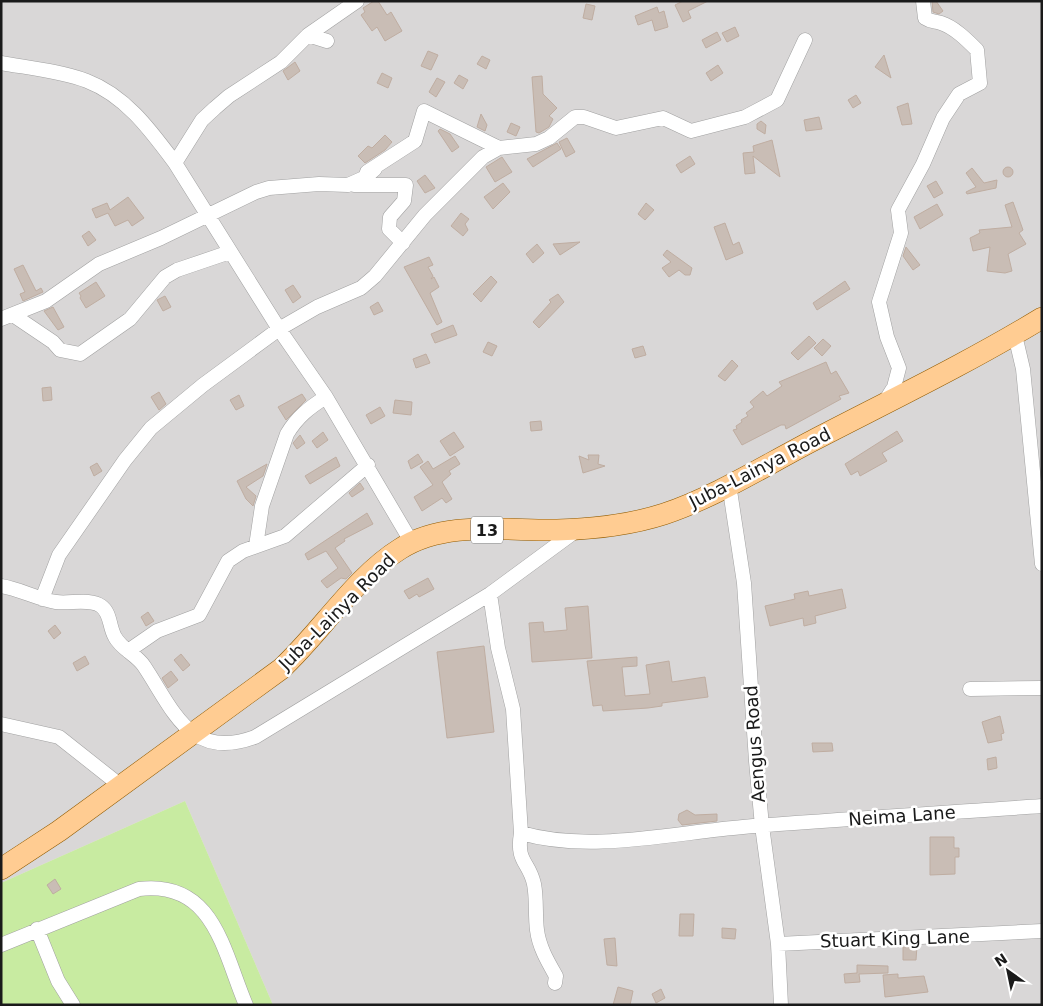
<svg xmlns="http://www.w3.org/2000/svg" width="1043" height="1006" font-family="'DejaVu Sans',sans-serif">
<rect width="100%" height="100%" fill="#ede8df"/>
<path fill="#d9d7d7" d="M1,1H1042V1005H273L185,801L1,883Z"/>
<path fill="#c8eba1" d="M185,801L273,1005H1V883Z"/>
<path fill="#c9bdb5" stroke="#bfada1" d="M374,1H378L387,15L391,12L402,31L385,41L377,27L372,31L361,15L365,12L363,8Z
M683,1H708L688,11L691,18L683,22L675,5Z
M932,1H936L943,11L939,14L933,12Z
M586,4L595,6L592,20L583,18Z
M657,7L659,13L664,11L668,27L655,31L652,20L638,25L635,16Z
M735,27L739,36L727,42L722,33Z
M717,32L721,40L706,48L702,40Z
M428,51L438,55L431,70L421,66Z
M884,55L891,78L875,67Z
M482,56L490,60L486,69L477,64Z
M295,62L300,71L288,80L283,71Z
M718,65L723,73L711,81L706,73Z
M382,73L392,78L388,88L377,83Z
M459,75L468,80L463,89L454,83Z
M542,76L543,94L557,108L549,116L553,119L549,127L539,133L536,132L532,77Z
M437,78L445,82L436,97L429,92Z
M856,95L861,103L853,108L848,100Z
M908,103L912,124L902,125L897,107Z
M481,114L487,125L485,131L477,127Z
M819,117L822,129L806,131L804,120Z
M761,121L766,125L765,134L757,129V124Z
M511,123L520,127L516,136L507,132Z
M440,129L450,134L459,147L452,152L438,131Z
M385,135L392,142L385,150L365,163L358,156L368,146L372,148Z
M567,138L575,152L566,157L559,142Z
M772,140L780,177L753,156L755,173L745,174L743,153L754,152L753,146Z
M557,143L561,149L533,167L527,159Z
M690,156L695,164L681,173L676,165Z
M502,157L512,172L495,182L486,167Z
M1003 172a5 5 0 1 1 10 0a5 5 0 1 1-10 0Z
M972,168L984,183L997,180L996,188L967,194L966,192L976,187L966,173Z
M425,175L435,188L425,193L417,181Z
M936,181L943,193L934,198L927,186Z
M503,183L510,192L493,209L484,197Z
M128,197L144,218L132,226L128,220L115,226L108,213L96,218L92,209L107,203L110,210Z
M1013,202L1023,230L1019,233L1026,244L1008,254L1012,271L1005,273L987,271L990,247L973,251L970,238L980,233L979,230L1012,227L1005,205Z
M646,203L654,210L645,220L638,214Z
M937,204L943,215L920,229L914,217Z
M461,213L469,219L465,224L468,230L463,236L451,226Z
M725,223L733,245L739,242L743,253L726,260L714,227Z
M89,231L96,240L88,246L82,236Z
M580,242L560,255L553,244Z
M537,244L544,253L533,263L526,254Z
M906,247L920,265L913,270L903,256Z
M667,250L692,268L690,275H685L679,270L669,277L662,268L671,262L663,255Z
M429,257L433,265L428,267L433,276L431,279L434,277L439,287L430,293L442,322L437,325L404,267Z
M23,265L36,291L41,288L43,292L23,301L20,294L25,292L14,269Z
M491,276L497,282L481,302L473,294Z
M845,281L850,289L817,310L813,303Z
M96,282L105,296L86,308L80,298L81,296L79,293Z
M293,285L301,297L293,303L285,290Z
M558,294L564,302L539,328L533,322L551,302L549,300Z
M165,296L171,307L163,311L157,300Z
M378,302L383,311L374,315L370,307Z
M53,307L64,327L58,330L44,311Z
M453,325L457,335L435,343L431,334Z
M809,336L816,343L798,360L791,353Z
M823,339L831,346L822,356L814,348Z
M488,342L497,346L492,356L483,352Z
M643,346L646,355L635,358L632,349Z
M426,354L430,363L416,368L413,359Z
M732,360L738,366L725,381L718,376Z
M826,362L831,374L836,371L849,393L839,396L841,399L786,429L785,425H781L742,445L733,430L737,429L736,426L742,422L741,420L748,416L746,413L754,407L750,402L763,391L767,396L782,386L779,382Z
M51,387L52,400L43,401L42,388Z
M159,392L166,404L159,410L151,397Z
M302,394L306,400L286,420L278,407Z
M239,395L244,406L236,410L230,400Z
M395,400L412,402L411,415L393,413Z
M380,407L385,416L371,424L366,415Z
M541,421L542,430L531,431L530,422Z
M897,431L903,441L882,453L887,461L860,476L858,471L851,475L845,464Z
M323,432L328,440L317,448L312,441Z
M454,432L464,447L450,456L440,441Z
M300,435L305,443L297,449L293,443Z
M418,454L423,462L411,469L408,461Z
M588,455H599L598,464L605,466L583,473L579,456L589,460Z
M455,456L460,464L449,471L451,474L442,482L452,499L446,503L442,498L422,511L414,497L433,485L420,467L428,461L433,469Z
M336,457L340,466L310,484L305,476Z
M97,463L102,471L94,476L90,467Z
M267,464L263,476L246,487L256,496L253,506L246,499L237,481Z
M360,483L364,489L352,497L349,493Z
M367,513L373,524L344,539L345,541L335,548L352,573L346,579L341,578L327,588L321,581L338,568L326,551L308,560L305,554Z
M428,578L434,589L419,597L417,594L409,599L404,591Z
M842,589L846,608L815,616L816,623L804,626L803,618L770,626L765,606L795,599L794,594L808,591L809,596Z
M588,606L592,658L532,662L529,623L543,622L544,632L567,630L565,608Z
M148,612L154,621L146,626L141,617Z
M55,625L61,633L54,639L48,631Z
M484,646L494,732L447,738L437,652Z
M181,654L190,665L183,671L174,660Z
M85,656L89,664L77,671L73,663Z
M637,657V666L622,667L625,696L650,694L646,665L669,661L672,682L705,677L708,697L662,703V706L648,708L603,711L602,705L593,706L587,661Z
M171,671L178,680L168,688L162,678Z
M1000,716L1004,733L1001,734L1002,740L988,743L982,722Z
M812,743H832L833,751L813,752Z
M996,757L997,768L988,770L987,759Z
M687,810L695,815L717,814V821L682,825L678,820L679,814Z
M930,837H954V848H959V857H955V874L930,875Z
M55,879L61,889L53,894L47,885Z
M680,914H694L693,936H679Z
M722,928L736,929L735,939L722,938Z
M615,938L617,966L607,965L604,939Z
M917,946L916,960H903V947Z
M857,965L888,966V973L859,974L860,982L845,983L844,974L857,973Z
M898,974V978L924,976L928,992L885,997L883,975Z
M618,987L633,991L630,1005H613Z
M661,989L665,998L656,1003L652,994Z"/>
<g fill="none" stroke-linecap="round" stroke-linejoin="round">
<defs>
<path id="minor" d="M308,35L327,41
M1,63C29,68 60,71 87,81C126,96 151,131 175,163L279,329L326,397L412,543
M175,163L202,120L215,108L229,96L281,62L308,35L357,1
M367,172L415,141L424,111L499,148
M354,185H406L404,201L390,217L389,229L403,243
M13,315L53,342L60,350L80,354L130,319L165,277L177,270L230,252
M1,319L46,301L99,264L161,238L256,192L269,188L319,184L348,185L366,177L375,169
M1015,335L1023,369L1042,564
M884,403L894,387L899,368L887,337L879,302L901,233L898,210L923,164L943,118L959,94L980,83L977,50C967,40 954,27 941,23C934,21 931,22 925,18L923,1
M729,484L744,583L756,761L762,826L778,944L781,1005
M256,546L262,506L287,434C297,417 310,407 326,397
M1,586C20,589 37,599 56,602C70,604 90,598 101,606C111,613 109,627 115,637C121,649 137,655 144,666C174,711 190,761 255,737L490,594L577,530
M490,594L498,648L513,709L521,833C516,863 529,861 534,884C537,899 535,915 537,930C539,947 548,962 556,976L555,983
M42,599L59,555L125,460L151,428L203,385L279,329L317,307L361,288L375,276L425,215L483,157L499,148L536,144L549,138L575,117H584L616,128L663,118L691,131L745,117L777,100L805,40
M128,651L157,631L199,615L228,561L243,551L285,536L368,465
M970,689L1042,688
M1,724L59,737L121,786
M521,833C589,853 672,833 743,827C842,819 942,813 1042,806
M37,929L58,981L73,1005
M778,944L1042,931
M1,945L139,889C214,880 223,951 246,1005"/>
<path id="primary" d="M1,869L59,831L281,669C321,632 355,577 400,549C445,520 507,531 557,530C594,529 630,525 664,514C715,497 764,466 812,441C889,401 968,363 1042,318"/>
</defs>
<use href="#minor" stroke="#a1a1a1" stroke-width="15"/>
<use href="#primary" stroke="#915b00" stroke-width="22"/>
<use href="#minor" stroke="#fff" stroke-width="14"/>
<use href="#primary" stroke="#ffcc92" stroke-width="21"/>
</g>
<g text-anchor="middle" stroke-width="5" stroke-linejoin="round" paint-order="stroke">
<rect fill="#fff" stroke="#5f5f5f" stroke-width="1" x="471" y="516.5" width="32" height="27" rx="4"/>
<g font-size="16" font-weight="bold" fill="#1a1a1a">
<text x="487" y="536">13</text>
</g>
<g font-size="18" fill="#1a1a1a" stroke="#fff">
<text transform="translate(760 468) rotate(-27)" y="6">Juba-Lainya Road</text>
<text transform="translate(337 612) rotate(-45)" y="6">Juba-Lainya Road</text>
<text transform="translate(755 744) rotate(-94)" y="6">Aengus Road</text>
<text transform="translate(902 816) rotate(-4)" y="6">Neima Lane</text>
<text transform="translate(895 939) rotate(-2)" y="6">Stuart King Lane</text>
</g>
</g>
<rect width="1043" height="1006" fill="none" stroke="#1a1a1a" stroke-width="5"/>
<g transform="translate(1008 971) rotate(327)" stroke="#ffffff" stroke-width="4" paint-order="stroke">
<path d="M0-4L9 19L0 12L-9 19Z" fill="#1a1a1a"/>
<text y="-8" font-size="14" font-weight="bold" text-anchor="middle" fill="#1a1a1a">N</text>
</g>
</svg>
